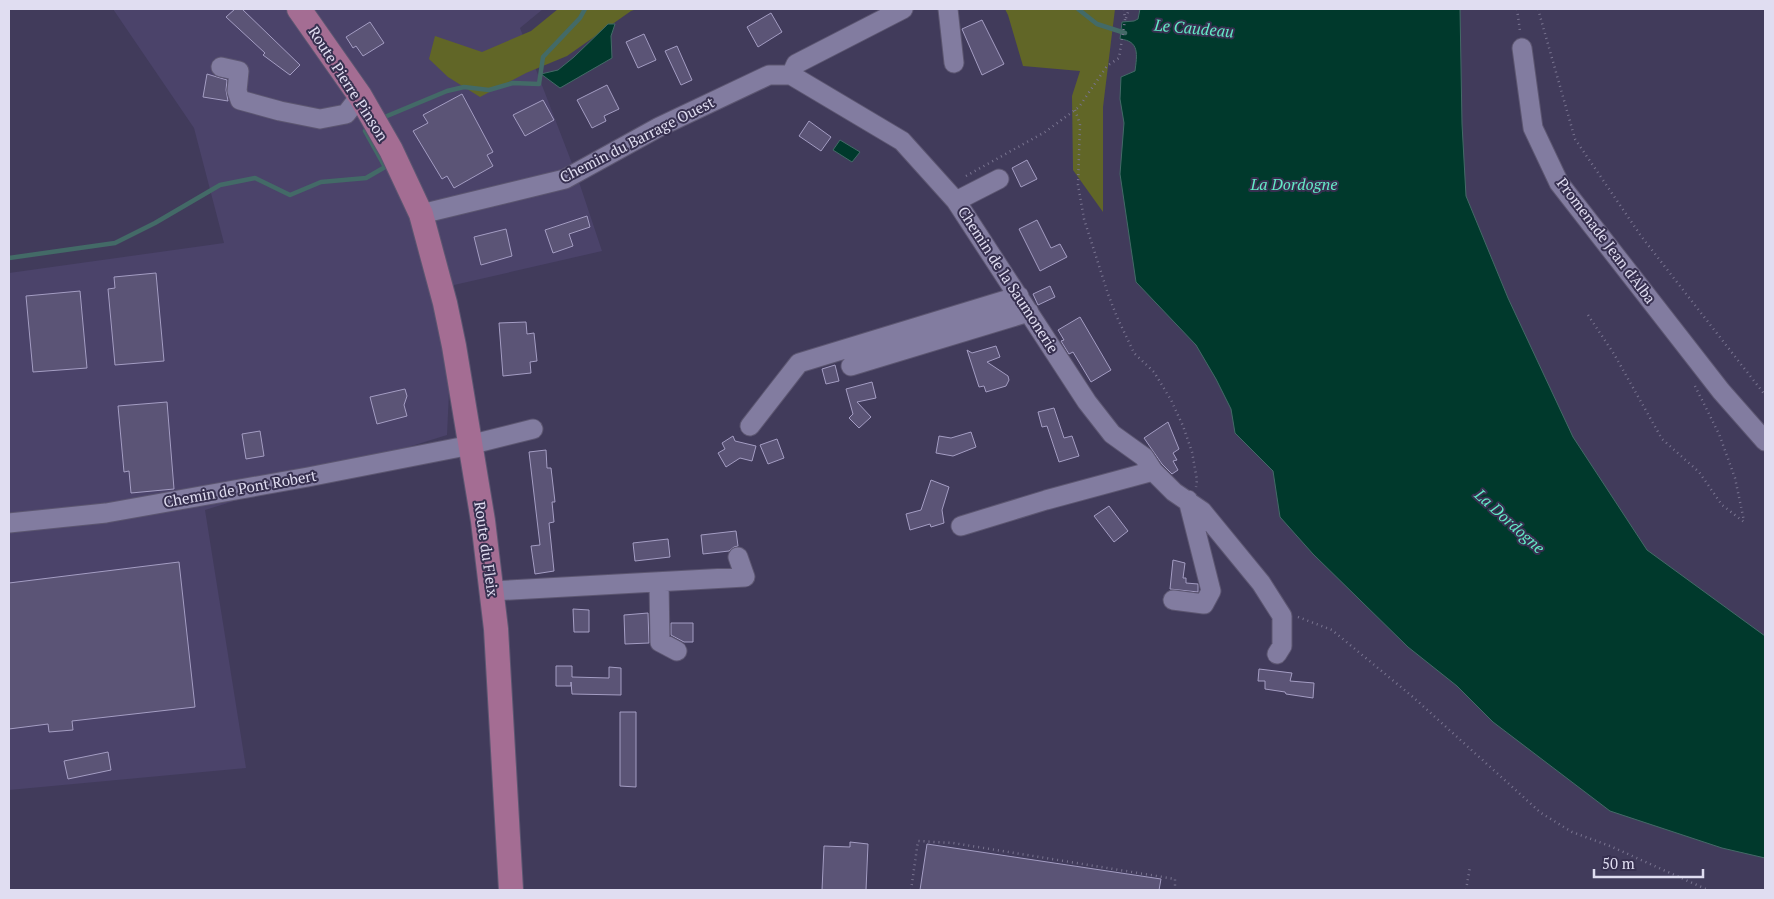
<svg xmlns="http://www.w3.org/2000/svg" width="1774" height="899" font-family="'PT Serif',serif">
<rect width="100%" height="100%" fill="#413b5b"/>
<path fill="#4b436a" d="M113,9H543L520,28L578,179L602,251L454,285L447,435L205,510L246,768L9,790V273L224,243L194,128Z"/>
<path fill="#616627" d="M558,9H637L631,11L567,56L526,73L480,97L448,77L429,59L435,36L482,52L531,31Z
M1005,9H1115L1103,107V212L1073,170L1072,96L1080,71L1023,66L1008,15Z"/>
<path fill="#00392c" stroke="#436a67" d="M1140,9H1460L1462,124L1466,196L1508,298L1573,437L1647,550L1765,636V858L1722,848L1610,811L1493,722L1457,686L1408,647L1313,554L1280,517L1273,471L1235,433L1231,409L1216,379L1196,345L1136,282L1120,174L1124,123L1120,99L1121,77L1135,71C1137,55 1140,41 1120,39L1122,22L1134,21L1138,19Z
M608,24H615L611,36L612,58L560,88L541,74L558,70L574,57Z
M840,140L860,152L852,162L833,150Z"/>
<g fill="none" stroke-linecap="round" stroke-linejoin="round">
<path stroke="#436a67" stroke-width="4.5" d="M1078,9L1097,24L1125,33
M387,116L447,91L464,87L489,90L513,83L539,84L543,57L580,18L585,9
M9,258L115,243L155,223L220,185L255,178L290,195L321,182L366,178L385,167L365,131"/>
</g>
<path fill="#5b5476" stroke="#a49dc3" d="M235,9H242L300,65L290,75L263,55L265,53L226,17Z
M771,13L782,32L758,47L747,27Z
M982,20L1004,64L982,75L962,29Z
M370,22L384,43L363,56L356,46L353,48L346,37Z
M644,34L656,60L638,68L626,42Z
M677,46L692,80L681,85L665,51Z
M207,74L227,80L226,90L228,101L203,97Z
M607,85L619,109L604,116L606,121L592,128L577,100Z
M462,94L493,152L487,155L493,166L454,188L447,176L442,179L413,131L428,123L423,115Z
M543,100L554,120L525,136L513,115Z
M809,121L831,137L821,151L799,136Z
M1027,160L1037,179L1021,187L1012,168Z
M587,216L590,227L569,234L573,246L553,253L545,230Z
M1037,220L1051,248L1060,244L1067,257L1040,271L1019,229Z
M506,229L512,256L481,265L474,237Z
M156,273L164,361L115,365L108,289L115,288L114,277Z
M1050,286L1055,297L1038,305L1033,294Z
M80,291L87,368L33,372L26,296Z
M1080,317L1111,370L1091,382L1073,352L1069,354L1061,341L1064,340L1058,330Z
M526,322L527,334L534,333L537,361L530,362L531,373L503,376L499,323Z
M996,346L1000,357L987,362L1008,376L1009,380L1006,386L986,392L984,386L979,387L967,350L972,353Z
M835,365L839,381L826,384L822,369Z
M872,382L876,398L857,402L871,417L859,428L849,418L853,414L846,389Z
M405,389L407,396L404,405L407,416L377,424L370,397Z
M167,402L174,489L131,493L129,471L124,472L118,406Z
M1054,408L1064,438L1072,436L1079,456L1059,462L1047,426L1042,427L1038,412Z
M1168,422L1179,449L1173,453L1177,460L1173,461L1178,470L1172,474L1162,464L1144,438Z
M260,431L264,456L246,459L242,434Z
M971,432L976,447L953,456L936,453L939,436L951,438Z
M733,436L735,441L756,446L752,461L740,458L726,467L718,453L725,449L722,443Z
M777,439L784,458L768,464L760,445Z
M546,450L547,468H551L555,502H552L554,522L549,523L554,571L535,574L531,546L540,545L529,452Z
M931,480L949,487L942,510L944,523L931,527L930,524L910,530L906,514L921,510Z
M1109,506L1128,531L1114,542L1094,516Z
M736,531L738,546L734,547L729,551L703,554L701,535Z
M668,539L670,557L635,561L633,543Z
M1173,560L1185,563L1183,578H1186V583L1198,584V592L1170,589Z
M179,562L195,707L72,721L73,730L49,732L48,724L9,729V583Z
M573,609L589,610V632H574Z
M648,613L649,643L625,644L624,615Z
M671,623H693V642H684L671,635Z
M556,666H572V677L609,678V667L621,668V695L572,694L571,682V686H556Z
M1259,669L1292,673L1290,681L1314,683L1313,698L1286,694L1285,692L1265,689V681H1258Z
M620,712H636V787L620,786Z
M108,752L111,770L68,779L64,761Z
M850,842L868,844L866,890H822L824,846L850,847Z
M927,844L1161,879L1159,890H920Z"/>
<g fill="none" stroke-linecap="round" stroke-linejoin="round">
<defs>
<path id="minor" d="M948,9L954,63
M1522,48L1533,128L1559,183L1721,391L1765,441
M221,67L239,71L237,91L240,100L280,111L320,119L346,114L360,96
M791,75L902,141L956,201L1087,402L1112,434L1144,457L1153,471L1174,492L1202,511L1261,583L1282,616V646L1277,654
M791,75L796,64L903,9
M956,201L999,179
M421,214L565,179L659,127L769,75H791
M851,366L1029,312
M750,426L799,363L1019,296
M9,523L106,513L308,477L461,447L533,429
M961,526L1046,500L1153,471
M659,582L660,642L677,651
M492,591L745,577L738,557
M1173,600L1204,604L1211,591L1188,500"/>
<path id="major" d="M299,9L360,96L391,150L421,214L445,303L454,346L483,521L496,629L511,890"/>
</defs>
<use href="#minor" stroke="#5c5671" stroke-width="21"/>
<use href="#major" stroke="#5c5671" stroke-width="26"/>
<path stroke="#797490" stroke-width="2.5" stroke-dasharray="1 4" stroke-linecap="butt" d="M1517,9L1520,31
M1538,9L1575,139L1641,236L1765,395
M1126,18L1129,9
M1075,110L1080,124L1078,185L1084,219L1108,294L1117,317L1134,353L1154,372L1171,400L1183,426L1192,452L1197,480L1196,487
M966,176L1045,132L1075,110L1079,107L1107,66L1119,58L1125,20L1124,9
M1588,315L1614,354L1662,439L1699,472L1722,505L1744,522
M1695,386L1719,434L1735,478L1744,521
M1298,617L1332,630L1413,697L1541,813L1572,832L1610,846L1708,890
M911,890L918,841L953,843L1175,879V890
M1466,890L1470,867"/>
<use href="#minor" stroke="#827ca0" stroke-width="19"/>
<use href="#major" stroke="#a46d93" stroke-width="24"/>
</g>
<g text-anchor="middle" stroke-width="4" stroke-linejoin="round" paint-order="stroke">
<g font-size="15" fill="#e0ddf1" stroke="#373050">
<text transform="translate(348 84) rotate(57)" y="5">Route Pierre Pinson</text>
<text transform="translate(637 140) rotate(-27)" y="5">Chemin du Barrage Ouest</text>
<text transform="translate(1606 241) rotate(53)" y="5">Promenade Jean d'Alba</text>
<text transform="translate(1008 280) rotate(57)" y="5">Chemin de la Saumonerie</text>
<text transform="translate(240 489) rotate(-10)" y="5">Chemin de Pont Robert</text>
<text transform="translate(486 549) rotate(82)" y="5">Route du Fleix</text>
</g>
<g font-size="16" font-style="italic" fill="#64eac7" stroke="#373050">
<text transform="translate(1194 28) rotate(5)" y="6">Le Caudeau</text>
<text x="1294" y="190">La Dordogne</text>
<text transform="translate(1510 521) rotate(42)" y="6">La Dordogne</text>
</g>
</g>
<rect width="1774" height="899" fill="none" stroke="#e0ddf1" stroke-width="20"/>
<path d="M1594 869v8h109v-8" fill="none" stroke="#e0ddf1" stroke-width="2.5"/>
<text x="1602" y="869" font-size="15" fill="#e0ddf1" stroke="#373050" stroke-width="4" paint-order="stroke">50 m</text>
</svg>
